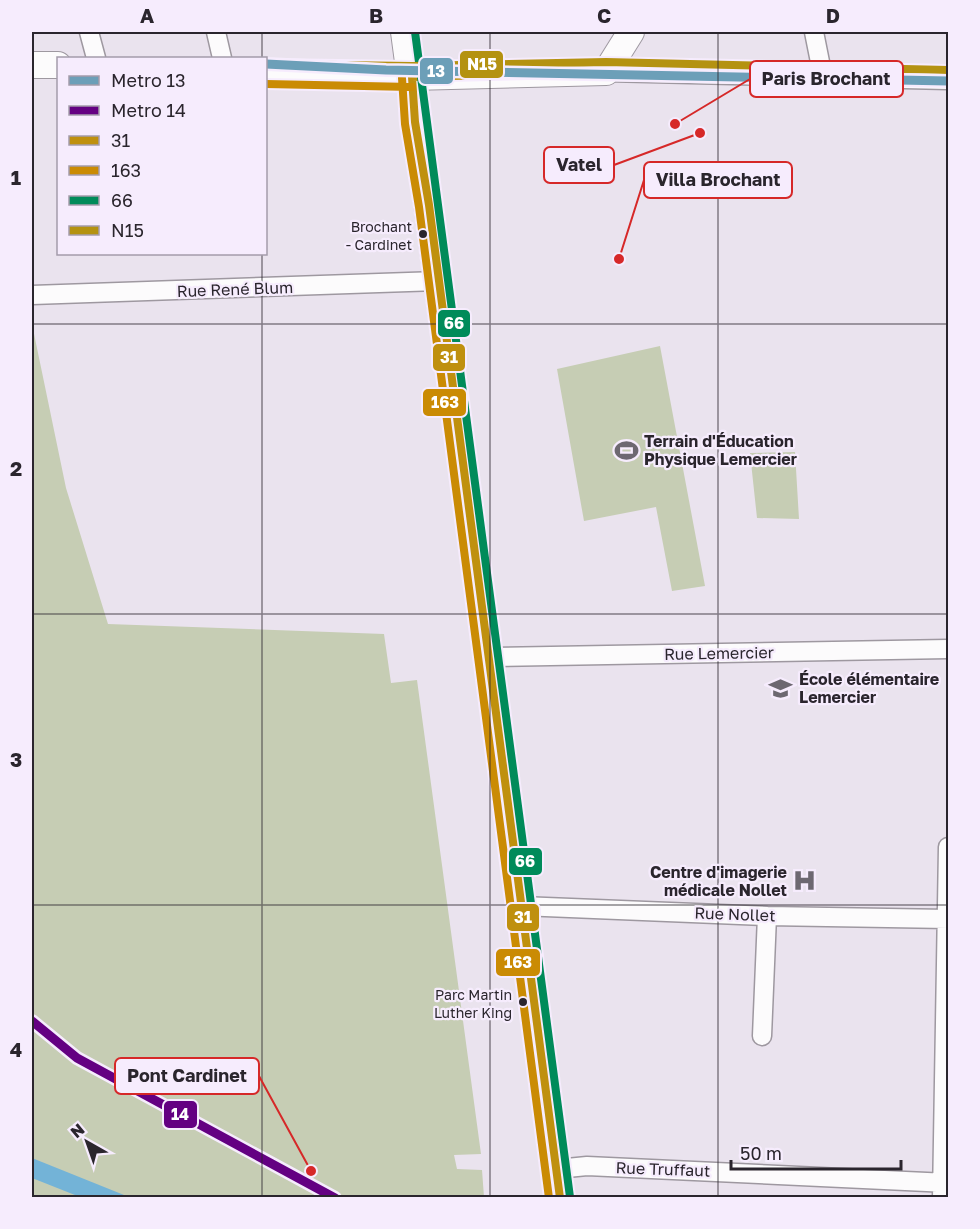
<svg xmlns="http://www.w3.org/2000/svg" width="980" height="1229" font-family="'Golos Text',sans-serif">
<rect width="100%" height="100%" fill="#eae3ee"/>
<path fill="#c6cdb4" d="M32,324L66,488L108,624L384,634L391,683L417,680L481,1154L454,1155L457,1169L482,1170L484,1197H32Z
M660,346L705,586L672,591L656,507L584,521L557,369Z
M795,452L799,519L757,518L750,453Z"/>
<path fill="#73b3d7" d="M32,1158L129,1197H80L32,1178Z"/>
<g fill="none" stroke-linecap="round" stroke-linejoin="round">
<defs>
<path id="street" d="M89,32L96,58
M216,32L222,58
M814,32L823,77
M606,72L948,80
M32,295L438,281
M489,657L948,649
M521,906L767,916L948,919
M762,1036L767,916
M557,1169L587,1166L948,1183
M942,1198L948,847"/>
<path id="secondary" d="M404,32L560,1198
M32,65H58
M266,74L412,77L606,72L631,32"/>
</defs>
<use href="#street" stroke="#9e98a0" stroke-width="21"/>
<use href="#secondary" stroke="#9e98a0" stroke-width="28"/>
<use href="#street" stroke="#fcfbfc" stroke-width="18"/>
<use href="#secondary" stroke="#fcfbfc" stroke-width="26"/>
<defs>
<path id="bus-1" d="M412,77L415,122L429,205L560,1198
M412,77L606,72"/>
<path id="bus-2" d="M402,78L405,124L419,207L549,1198
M266,84L412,87"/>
<path id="bus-3" d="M415,32L570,1197"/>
<path id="bus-4" d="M266,64L412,66L606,62L948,70"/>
</defs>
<use href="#bus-1" stroke="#f6ecfd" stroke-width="12"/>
<use href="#bus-2" stroke="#f6ecfd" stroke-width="12"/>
<use href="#bus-3" stroke="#f6ecfd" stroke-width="12"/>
<use href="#bus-4" stroke="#f6ecfd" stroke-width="12"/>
<use href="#bus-1" stroke="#bf900e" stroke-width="8"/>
<use href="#bus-2" stroke="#ca8b04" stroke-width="8"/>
<use href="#bus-3" stroke="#008b5a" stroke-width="8"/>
<use href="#bus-4" stroke="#b49211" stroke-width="8"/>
<defs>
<path id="metro-1" d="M266,64L386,70L948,81"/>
<path id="metro-2" d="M32,1021L77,1058L335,1198"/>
</defs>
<use href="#metro-1" stroke="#f6ecfd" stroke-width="14"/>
<use href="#metro-2" stroke="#f6ecfd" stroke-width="14"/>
<use href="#metro-1" stroke="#6c9fb8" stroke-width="9"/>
<use href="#metro-2" stroke="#640082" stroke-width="9"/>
</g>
<path fill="none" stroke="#2a252d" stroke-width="1.5" stroke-opacity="0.55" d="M262,32V58M490,32V1198M718,32V1198M262,254V1198M32,324H948M32,614H948M32,905H948"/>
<defs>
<symbol id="stadium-bare" viewBox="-9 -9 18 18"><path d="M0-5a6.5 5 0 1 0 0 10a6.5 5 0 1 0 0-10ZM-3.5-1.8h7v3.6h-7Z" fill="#6d6871" stroke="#f6ecfd" stroke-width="2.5" paint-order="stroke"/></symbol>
<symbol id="school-bare" viewBox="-9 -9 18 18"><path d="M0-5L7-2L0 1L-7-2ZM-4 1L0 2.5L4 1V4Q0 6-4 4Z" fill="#6d6871" stroke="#f6ecfd" stroke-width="2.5" paint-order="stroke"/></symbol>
<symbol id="hospital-bare" viewBox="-9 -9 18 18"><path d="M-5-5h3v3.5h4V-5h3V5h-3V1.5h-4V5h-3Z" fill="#6d6871" stroke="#f6ecfd" stroke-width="2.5" paint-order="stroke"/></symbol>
</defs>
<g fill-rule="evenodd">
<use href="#stadium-bare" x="610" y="434" width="33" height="33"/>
<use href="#school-bare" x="764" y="672" width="33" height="33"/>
<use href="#hospital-bare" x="788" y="864" width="33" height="33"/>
</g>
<g fill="#2a252d" stroke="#f6ecfd" stroke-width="2">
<circle cx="423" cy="234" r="5"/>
<circle cx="523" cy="1002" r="5"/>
</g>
<g text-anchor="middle" stroke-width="4.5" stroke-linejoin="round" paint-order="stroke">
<g font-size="14" fill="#2a252d" stroke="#f6ecfd" text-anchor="end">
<text x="412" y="232">Brochant<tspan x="412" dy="18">- Cardinet</tspan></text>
<text x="512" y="1000">Parc Martin<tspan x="512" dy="18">Luther King</tspan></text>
</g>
<g font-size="16" fill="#2a252d" stroke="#f6ecfd">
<text transform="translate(235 289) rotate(-2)" y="6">Rue René Blum</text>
<text transform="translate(719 653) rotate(-1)" y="6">Rue Lemercier</text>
<text transform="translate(735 914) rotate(2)" y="6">Rue Nollet</text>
<text transform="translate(663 1169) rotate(2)" y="6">Rue Truffaut</text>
</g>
<g font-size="16" font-weight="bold" fill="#2a252d" stroke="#f6ecfd" text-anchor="start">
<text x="644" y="447">Terrain d'Éducation<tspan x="644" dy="18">Physique Lemercier</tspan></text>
<text x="799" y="685">École élémentaire<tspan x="799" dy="18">Lemercier</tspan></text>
<text x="787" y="878" text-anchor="end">Centre d'imagerie<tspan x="787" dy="18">médicale Nollet</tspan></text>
</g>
</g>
<path fill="none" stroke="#d62828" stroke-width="2" d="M675 124L750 79M700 133L614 165M619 259L644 180M311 1171L259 1076"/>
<g fill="#d62828" stroke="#f6ecfd" stroke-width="2">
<circle cx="675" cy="124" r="6"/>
<circle cx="700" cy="133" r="6"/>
<circle cx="619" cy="259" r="6"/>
<circle cx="311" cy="1171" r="6"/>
</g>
<g fill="#f6ecfd" stroke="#d62828" stroke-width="2">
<rect x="750" y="61" width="153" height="36" rx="6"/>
<rect x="544" y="147" width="70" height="36" rx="6"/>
<rect x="644" y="162" width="148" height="36" rx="6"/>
<rect x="115" y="1058" width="144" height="36" rx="6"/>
</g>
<g font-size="18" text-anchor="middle" font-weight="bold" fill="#2a252d">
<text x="826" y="85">Paris Brochant</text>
<text x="579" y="171">Vatel</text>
<text x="718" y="186">Villa Brochant</text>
<text x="187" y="1082">Pont Cardinet</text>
</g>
<g stroke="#f6ecfd" stroke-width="2">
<rect x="459" y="50" width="45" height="29" rx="6" fill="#b49211"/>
<rect x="419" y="57" width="35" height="28" rx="6" fill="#6c9fb8"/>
<rect x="437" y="309" width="34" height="29" rx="6" fill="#008b5a"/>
<rect x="432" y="343" width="34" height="29" rx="6" fill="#bf900e"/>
<rect x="422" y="388" width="45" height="29" rx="6" fill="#ca8b04"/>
<rect x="508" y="847" width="35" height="29" rx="6" fill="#008b5a"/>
<rect x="506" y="903" width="34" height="29" rx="6" fill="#bf900e"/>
<rect x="495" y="948" width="46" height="29" rx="6" fill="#ca8b04"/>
<rect x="163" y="1100" width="35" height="29" rx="6" fill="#640082"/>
</g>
<g font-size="16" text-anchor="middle" font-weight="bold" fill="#fff">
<text x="482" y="70">N15</text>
<text x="436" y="77">13</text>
<text x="454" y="329">66</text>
<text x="449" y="363">31</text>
<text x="445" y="408">163</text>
<text x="525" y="867">66</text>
<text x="523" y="923">31</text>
<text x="518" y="968">163</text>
<text x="180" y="1120">14</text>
</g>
<rect width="980" height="1229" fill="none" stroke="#f6ecfd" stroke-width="66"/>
<rect x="57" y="57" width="210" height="198" fill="#f6ecfd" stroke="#a49caa" stroke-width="1.5"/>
<rect x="69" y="76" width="30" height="9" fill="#6c9fb8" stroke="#a49caa" stroke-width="1.5"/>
<text x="111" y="87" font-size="18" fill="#2a252d">Metro 13</text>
<rect x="69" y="106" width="30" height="9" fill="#640082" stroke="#a49caa" stroke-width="1.5"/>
<text x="111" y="117" font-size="18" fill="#2a252d">Metro 14</text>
<rect x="69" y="136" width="30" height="9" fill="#bf900e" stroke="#a49caa" stroke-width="1.5"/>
<text x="111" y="147" font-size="18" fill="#2a252d">31</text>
<rect x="69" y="166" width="30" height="9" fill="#ca8b04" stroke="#a49caa" stroke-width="1.5"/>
<text x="111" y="177" font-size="18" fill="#2a252d">163</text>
<rect x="69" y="196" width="30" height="9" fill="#008b5a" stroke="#a49caa" stroke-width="1.5"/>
<text x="111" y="207" font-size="18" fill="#2a252d">66</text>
<rect x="69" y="226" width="30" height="9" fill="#b49211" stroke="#a49caa" stroke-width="1.5"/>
<text x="111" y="237" font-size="18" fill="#2a252d">N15</text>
<g transform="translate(87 1142) rotate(320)" stroke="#f6ecfd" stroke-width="4.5" paint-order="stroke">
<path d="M0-4.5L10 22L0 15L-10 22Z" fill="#2a252d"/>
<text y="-9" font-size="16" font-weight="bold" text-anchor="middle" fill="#2a252d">N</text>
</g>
<path d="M731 1160v9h170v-9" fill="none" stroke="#2a252d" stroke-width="3"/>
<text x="740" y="1160" font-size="18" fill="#2a252d" stroke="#f6ecfd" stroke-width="4.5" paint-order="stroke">50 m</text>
<rect x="33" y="33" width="914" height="1163" fill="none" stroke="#2a252d" stroke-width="2"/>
<g font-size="20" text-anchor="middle" font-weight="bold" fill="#2a252d">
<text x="147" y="23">A</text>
<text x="376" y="23">B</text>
<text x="604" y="23">C</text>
<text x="833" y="23">D</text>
<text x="16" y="185">1</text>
<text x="16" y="476">2</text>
<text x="16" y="767">3</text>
<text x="16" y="1057">4</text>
</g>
</svg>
